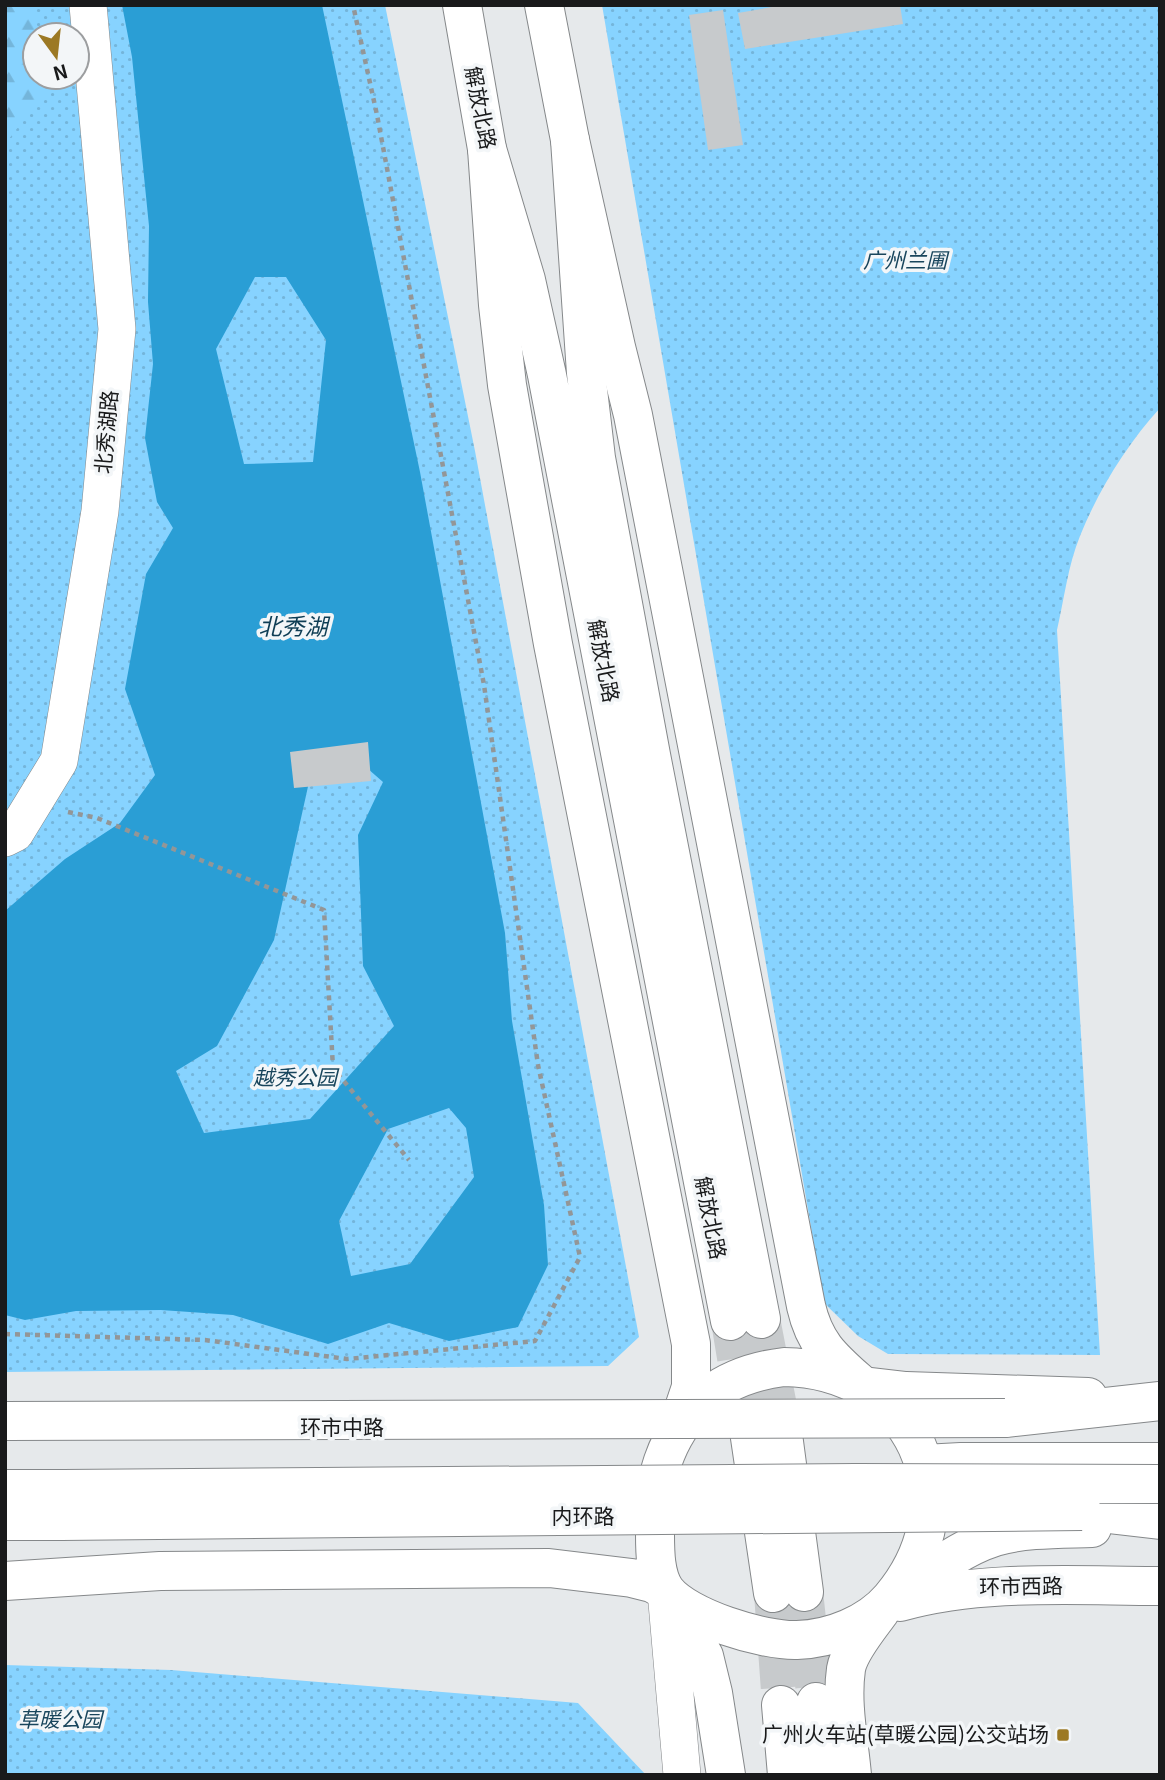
<svg xmlns="http://www.w3.org/2000/svg" width="1165" height="1780" font-family="Georgia,'Noto Sans SC',serif">
<defs>
<pattern id="grass-dots" width="8" height="8" patternUnits="userSpaceOnUse" patternTransform="scale(1.75)"><rect width="8" height="8" fill="#87d3ff"/><path d="M2 2h.1M6 6h.1" fill="none" stroke="#74b5da" stroke-width="1.8" stroke-linecap="round"/></pattern>
<pattern id="forest-firs" width="22" height="20" patternUnits="userSpaceOnUse" patternTransform="scale(1.75)"><rect width="22" height="20" fill="#87d3ff"/><path d="M5 1l3.5 6h-7zM16 11l3.5 6h-7z" fill="#74b5da"/></pattern>
</defs>
<rect width="100%" height="100%" fill="#e6e9eb"/>
<path fill="url(#grass-dots)" fill-rule="evenodd" d="M5,5H385L475,451L639,1337L608,1366L5,1372ZM35,35H77V77H35Z
M602,5H1160V408C1127,444 1098,491 1080,536C1068,565 1064,600 1057,630L1100,1355L888,1354L858,1336L824,1303Z
M5,1665L171,1670L578,1703L646,1775H5Z"/>
<path fill="url(#forest-firs)" d="M5,5H32L37,35L35,77H44L46,91L5,144Z"/>
<path fill="#2a9ed5" fill-rule="evenodd" d="M122,5H322L420,472L505,933L512,1021L544,1205L548,1265L518,1327L449,1341L389,1323L328,1344L233,1315L161,1310L76,1311L25,1320L5,1315V911L65,859L120,823L155,775L125,689L146,574L173,528L157,502L145,438L153,364L148,302L149,226L132,57ZM255,277H286L326,340L313,462L244,464L216,349ZM367,768L383,782L358,835L363,966L394,1026L310,1119L204,1133L176,1071L217,1046L274,940L309,782ZM449,1108L466,1128L474,1177L410,1264L351,1276L339,1221L388,1129Z"/>
<path fill="#c7cacc" d="M783,5H900L903,24L745,49L738,13Z
M723,10L743,145L708,150L689,15Z
M368,742L371,781L294,788L290,752Z"/>
<g fill="none" stroke-linecap="round" stroke-linejoin="round">
<path stroke="#c7cacc" stroke-width="38" stroke-dasharray="38 19" stroke-linecap="butt" d="M761,1319L782,1427
M730,1321L745,1412
M804,1592L816,1702
M773,1593L781,1705"/>
<defs>
<path id="minor" d="M5,838L15,833L59,761L100,511L117,329L88,5
M666,1591L682,1775"/>
<path id="major" d="M462,5L487,149L526,280L547,375L730,1321
M544,5L570,140L586,373L596,458L651,755L761,1319
M863,1386L906,1391L1088,1397
M782,1427L804,1592
M749,1431L773,1593
M924,1464L961,1462H1160
M900,1602C983,1579 1074,1586 1160,1586
M889,1603C922,1579 954,1550 995,1537C1025,1528 1061,1529 1092,1528
M816,1702L820,1775
M781,1705L787,1775"/>
<path id="highway" d="M570,140L616,347L633,415L806,1306C815,1346 834,1360 863,1386
M487,149L498,305L507,385L520,459L553,644L691,1344V1387L678,1426
M784,1367C913,1369 974,1499 891,1598C869,1624 831,1639 797,1640C763,1641 687,1618 666,1591C655,1576 655,1551 655,1534C654,1520 654,1506 655,1492C656,1482 660,1471 663,1461C683,1404 725,1374 784,1367Z
M1005,1418L1160,1401
M5,1489H63
M1082,1511L1160,1520
M5,1521H61
M5,1581L160,1571L549,1568L632,1578L652,1583L666,1591L704,1656L713,1693L726,1775
M852,1775C849,1741 841,1703 846,1669C849,1651 869,1627 880,1612"/>
</defs>
<use href="#minor" stroke="#85888a" stroke-width="38"/>
<use href="#major" stroke="#85888a" stroke-width="40"/>
<use href="#highway" stroke="#85888a" stroke-width="40"/>
<path stroke="#939697" stroke-width="4.5" stroke-dasharray="5 5" stroke-linecap="butt" d="M68,812L97,818L324,910L333,1068L409,1160
M5,1334L205,1340L347,1359L535,1341L580,1257L538,1065L484,685L377,115L353,5"/>
<use href="#minor" stroke="#fff" stroke-width="37"/>
<use href="#major" stroke="#fff" stroke-width="38"/>
<use href="#highway" stroke="#fff" stroke-width="38"/>
<defs>
<path id="highway-bridge" d="M5,1421L1005,1418
M63,1489L856,1483L1160,1484
M61,1521L1082,1511"/>
</defs>
<use href="#highway-bridge" stroke="#85888a" stroke-width="40" stroke-linecap="butt"/>
<use href="#highway-bridge" stroke="#fff" stroke-width="38"/>
</g>
<rect fill="#9c7924" stroke="#f3f6f8" stroke-width="2.5" x="1056" y="1728" width="14" height="14" rx="3.5"/>
<g text-anchor="middle" stroke-width="7" stroke-linejoin="round" paint-order="stroke">
<g font-size="21" fill="#191a1b" stroke="#f3f6f8">
<text transform="translate(480 108) rotate(79)" y="7">解放北路</text>
<text transform="translate(107 432) rotate(-85)" y="7">北秀湖路</text>
<text transform="translate(603 661) rotate(79)" y="7">解放北路</text>
<text transform="translate(710 1218) rotate(79)" y="7">解放北路</text>
<text x="342" y="1435">环市中路</text>
<text x="583" y="1524">内环路</text>
<text transform="translate(1021 1587) rotate(-1)" y="7">环市西路</text>
</g>
<g font-size="21" font-style="italic" fill="#18455c" stroke="#f3f6f8">
<text x="905" y="268">广州兰圃</text>
<text x="295" y="1085">越秀公园</text>
<text x="60" y="1727">草暖公园</text>
</g>
<g font-size="21" fill="#191a1b" stroke="#f3f6f8" text-anchor="end">
<text x="1049" y="1742">广州火车站(草暖公园)公交站场</text>
</g>
<g font-size="23" font-style="italic" fill="#0e3d54" stroke="#f3f6f8">
<text x="293" y="635">北秀湖</text>
</g>
</g>
<rect width="1165" height="1780" fill="none" stroke="#191a1b" stroke-width="14"/>
<g transform="translate(56 56) rotate(165)"><circle r="33" fill="#f3f6f8" stroke="#9c9ea0" stroke-width="2"/>
<path d="M0-5L12 26L0 18L-12 26Z" fill="#9c7924"/>
<text y="-10" font-size="19" font-weight="bold" text-anchor="middle" fill="#191a1b">N</text>
</g>
</svg>
